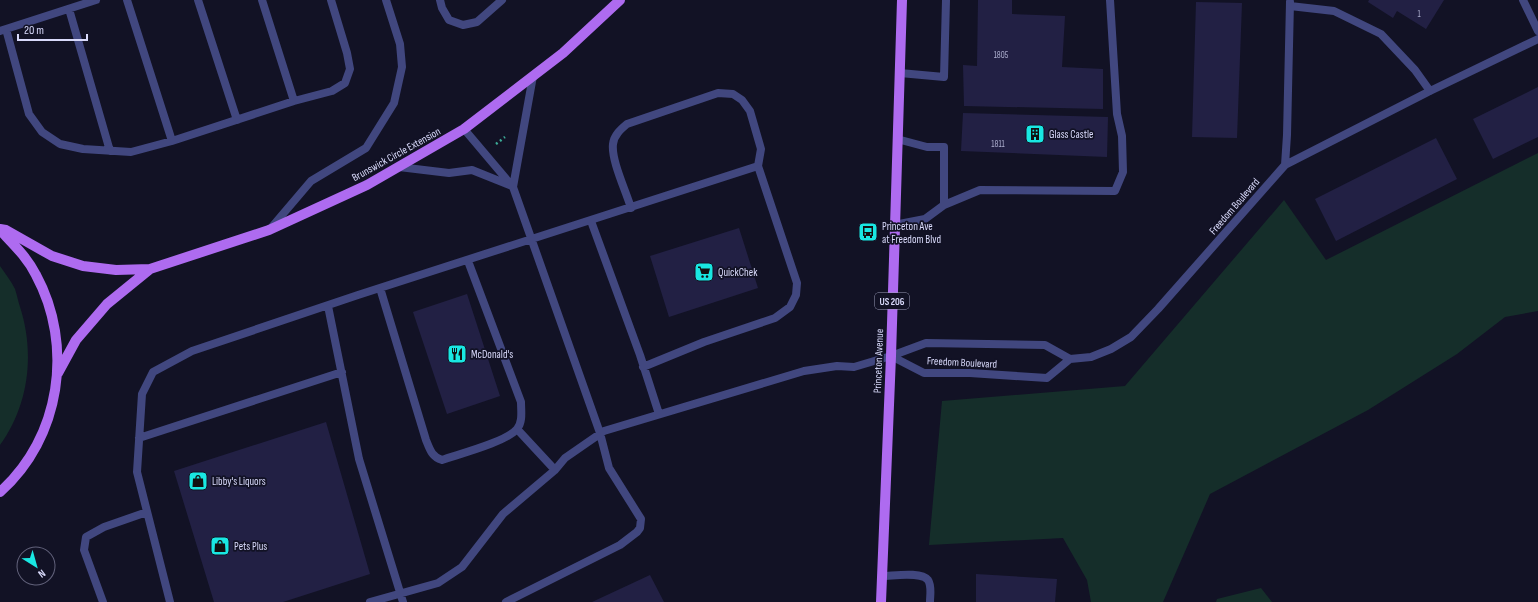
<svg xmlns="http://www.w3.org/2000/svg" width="1538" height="602" font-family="'Sofia Sans Condensed',sans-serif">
<rect width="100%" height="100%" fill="#121225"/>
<path fill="#152e2a" d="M1538,153V311L1505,317L1457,354L1368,410L1210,494L1163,602H1091L1087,580L1063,538L929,545L942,401L1125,386L1284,200L1326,260Z
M0,266C5,273 11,281 15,289C17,295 18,301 20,307C35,353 29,405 0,445Z
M1261,588L1272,602H1216L1217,599Z"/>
<path fill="#222044" d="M978,0H1012V14L1065,16L1062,67L1103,69V109L964,106L963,65L977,66Z
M1369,0H1444L1426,29L1397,11L1393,18L1368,2Z
M1196,2L1242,3L1237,138L1192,137Z
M1538,87V137L1493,159L1473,119Z
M963,113L1108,117L1107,157L961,151Z
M1436,138L1457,179L1336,241L1315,199Z
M739,228L758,288L669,317L650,256Z
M467,294L500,396L447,414L413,312Z
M326,422L370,574L283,602H214L174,471Z
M976,574L1057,579L1055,602H976Z
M650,575L664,602H592Z"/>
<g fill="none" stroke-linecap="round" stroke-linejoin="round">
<path stroke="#3cac97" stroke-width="2.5" stroke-dasharray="2 3" stroke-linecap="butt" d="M496,144L505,137"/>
<path stroke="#41477f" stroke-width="8" d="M127,0L172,141
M198,0L237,120
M262,0L294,101
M440,0L442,8L449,20L463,25L477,22L502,0
M69,9L110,151
M6,29L96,0
M0,31L6,29L29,114L42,132L60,144L83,149L131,152L172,141L294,101L332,91L345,83L350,69L347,53L331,0
M900,73L944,77L946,0
M464,129L513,187L600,433L609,468L641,519L640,528L637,532L620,545L506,602
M399,167L449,173L472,170L512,186
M513,187L533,76
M944,205L980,190L1115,191L1123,172L1122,136L1117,114L1110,0
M631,208C626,191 611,160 613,144C614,135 621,129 627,124L718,93L733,94L742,100L750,111L761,149L758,166
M591,221L640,355L659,414
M894,225L925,219L944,205V147H927L897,139
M271,228L311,181L366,148L394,103L402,67L400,44L386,0
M380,288L426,440C430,450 432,457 442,460C459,454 506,442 517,429C523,422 521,411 521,402L468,261
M328,306L359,459L403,602
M517,429L555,470
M139,438L342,372
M882,576C893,576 921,571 928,580C932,586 930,595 930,602
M103,602L84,550L86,537L104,527L147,512
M170,602L137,472L142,394L153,372L192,351L358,295L758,166L797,283L796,295L790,307L775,318L704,342L643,367
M370,602L438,583L462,567L503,514L555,470L565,458L604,431L804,371L837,366L854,367L891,356"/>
<path stroke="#41477f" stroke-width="8" d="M1523,0L1538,31
M1290,6L1334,11L1381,34L1415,70L1430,91
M1285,165L1287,135L1290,2
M891,356L924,373H970L1047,378L1070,359L1091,357L1111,349L1131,337L1158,309L1285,165L1430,91L1538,39
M891,356L926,343L1045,345L1070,359"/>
<path stroke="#ae6bf0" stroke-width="10" d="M0,229L6,230L52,256L83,266L116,270L150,269L269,230L367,185L464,129L563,53L620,0
M0,230C13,244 27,257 36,275C74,345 61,438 0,492
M58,373L76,340L107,304L150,269
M881,602L891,356L902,0"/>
</g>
<defs>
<symbol id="building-square" viewBox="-11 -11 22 22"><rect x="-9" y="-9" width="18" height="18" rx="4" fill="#19e7e2" stroke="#121225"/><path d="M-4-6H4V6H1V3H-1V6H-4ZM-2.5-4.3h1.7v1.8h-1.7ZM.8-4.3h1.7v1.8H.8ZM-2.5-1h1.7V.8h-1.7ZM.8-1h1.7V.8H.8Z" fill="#111"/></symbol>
<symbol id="bus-square" viewBox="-11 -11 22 22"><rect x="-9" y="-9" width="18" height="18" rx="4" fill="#19e7e2" stroke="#121225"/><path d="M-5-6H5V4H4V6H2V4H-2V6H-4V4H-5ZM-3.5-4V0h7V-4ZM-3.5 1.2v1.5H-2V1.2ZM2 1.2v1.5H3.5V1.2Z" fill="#111"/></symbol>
<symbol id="supermarket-square" viewBox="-11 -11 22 22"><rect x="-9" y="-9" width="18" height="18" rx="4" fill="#19e7e2" stroke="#121225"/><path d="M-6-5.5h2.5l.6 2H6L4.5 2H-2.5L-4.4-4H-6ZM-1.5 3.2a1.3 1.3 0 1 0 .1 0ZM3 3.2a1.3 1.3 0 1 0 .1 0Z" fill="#111"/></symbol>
<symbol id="restaurant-square" viewBox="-11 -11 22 22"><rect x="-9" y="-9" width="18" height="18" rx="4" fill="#19e7e2" stroke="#121225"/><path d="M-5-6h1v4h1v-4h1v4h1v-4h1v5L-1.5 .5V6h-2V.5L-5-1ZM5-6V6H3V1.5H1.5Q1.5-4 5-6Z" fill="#111"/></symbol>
<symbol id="shop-square" viewBox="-11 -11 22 22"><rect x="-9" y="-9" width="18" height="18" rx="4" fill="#19e7e2" stroke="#121225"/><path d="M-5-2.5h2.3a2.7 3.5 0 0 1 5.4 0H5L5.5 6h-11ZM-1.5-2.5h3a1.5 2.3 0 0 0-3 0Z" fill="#111"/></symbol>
</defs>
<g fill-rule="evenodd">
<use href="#building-square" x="1024" y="123" width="22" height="22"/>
<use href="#bus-square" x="857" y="221" width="22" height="22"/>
<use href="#supermarket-square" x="693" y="261" width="22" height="22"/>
<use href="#restaurant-square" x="446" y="343" width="22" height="22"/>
<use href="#shop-square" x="187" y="470" width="22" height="22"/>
<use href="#shop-square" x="209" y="535" width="22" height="22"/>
</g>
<g text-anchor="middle" stroke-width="3.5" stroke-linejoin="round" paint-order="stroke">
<g font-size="9" fill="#abaccd">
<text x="1419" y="17">1</text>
<text x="1001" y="58">1805</text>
<text x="998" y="147">1811</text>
</g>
<rect fill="#121225" stroke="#9d9ebb" stroke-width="1" x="875" y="293" width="34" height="16" rx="3"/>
<g font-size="10" font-weight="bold" fill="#d9dafb">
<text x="892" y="305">US 206</text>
</g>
<g font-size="11" fill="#d9dafb" stroke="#121225" text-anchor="start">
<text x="1049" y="138">Glass Castle</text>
<text x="882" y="230">Princeton Ave<tspan x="882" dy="13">at Freedom Blvd</tspan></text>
<text x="718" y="276">QuickChek</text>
<text x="471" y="358">McDonald's</text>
<text x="212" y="485">Libby's Liquors</text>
<text x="234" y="550">Pets Plus</text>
</g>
<g font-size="11" fill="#d9dafb" stroke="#121225">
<text transform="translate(396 154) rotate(-29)" y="4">Brunswick Circle Extension</text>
<text transform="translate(1234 206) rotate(-49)" y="4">Freedom Boulevard</text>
<text transform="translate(878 361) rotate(-88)" y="4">Princeton Avenue</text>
<text transform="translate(962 362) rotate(3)" y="4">Freedom Boulevard</text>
</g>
</g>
<g transform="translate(36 566) rotate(143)"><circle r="19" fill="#121225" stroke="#62627b"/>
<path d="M0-3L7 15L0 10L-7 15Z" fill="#19e7e2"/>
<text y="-6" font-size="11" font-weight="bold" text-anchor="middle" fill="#d9dafb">N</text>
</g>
<path d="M18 34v6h69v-6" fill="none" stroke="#d9dafb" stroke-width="2"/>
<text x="24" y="34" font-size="12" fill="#d9dafb" stroke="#121225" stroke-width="3" paint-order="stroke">20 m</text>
</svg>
